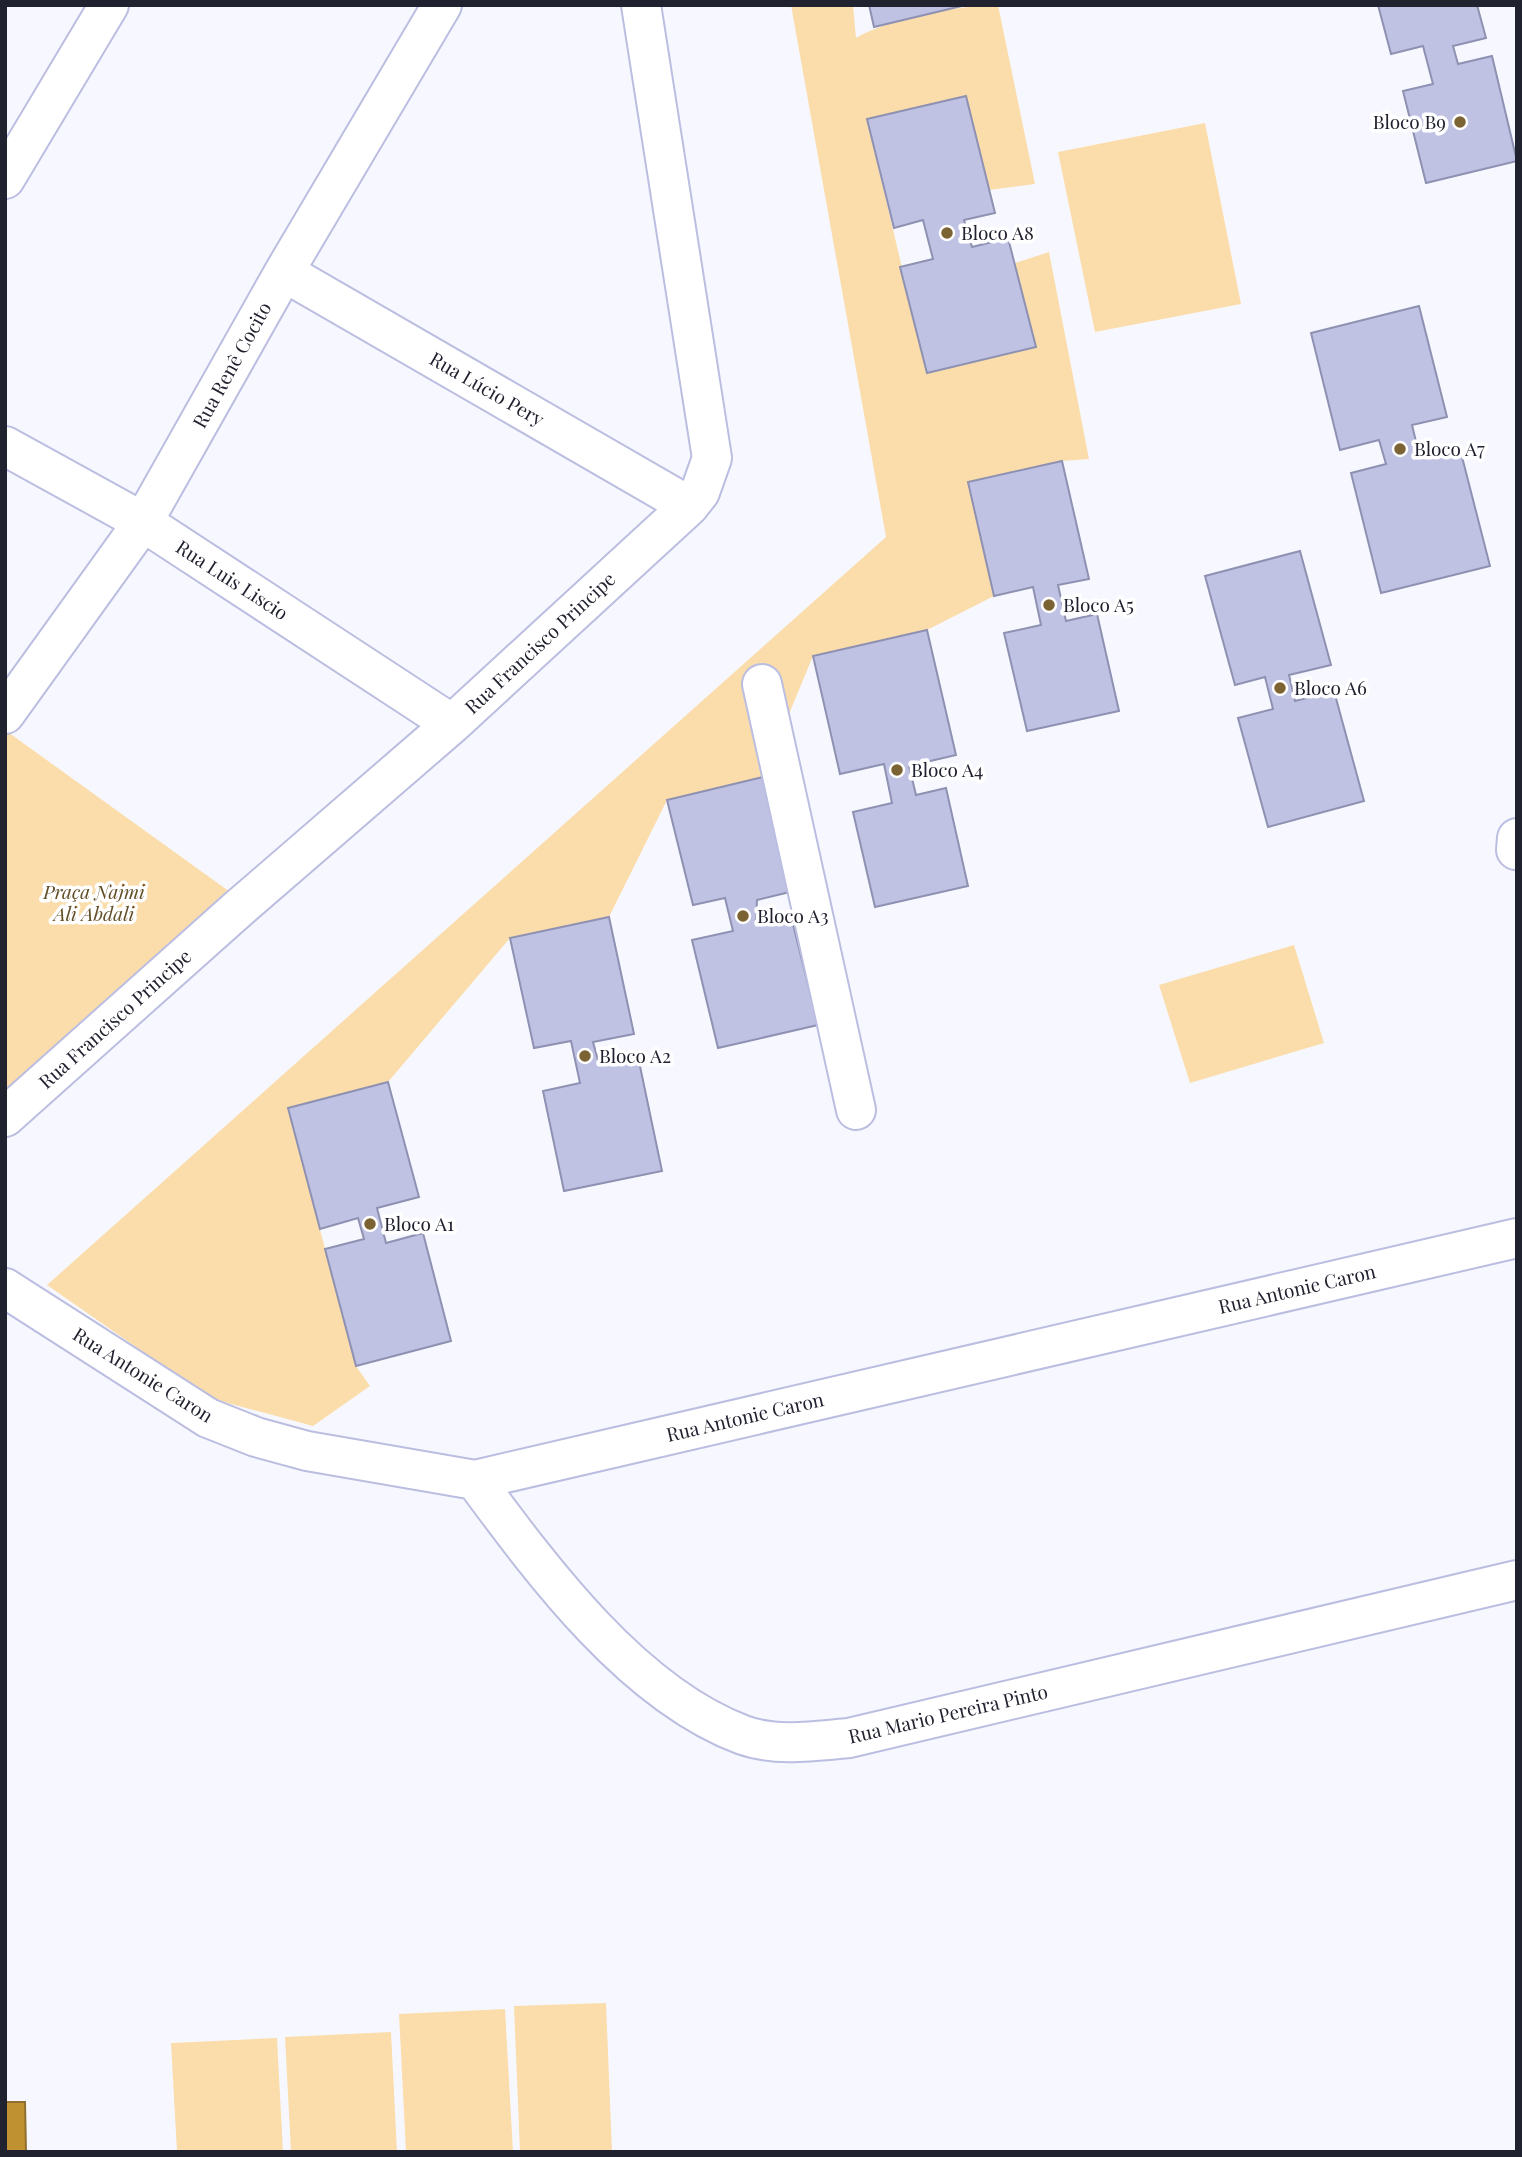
<svg xmlns="http://www.w3.org/2000/svg" width="1522" height="2157" font-family="'Playfair Display',serif">
<rect width="100%" height="100%" fill="#f7f8ff"/>
<path fill="#faddab" d="M791,5H853L856,38C887,19 960,5 998,5L1035,184L989,190L965,96L867,120L927,373L1036,347L1015,263L1049,252L1089,459L1062,461L994,596L927,630L813,656L763,777L667,800L609,917L510,938L388,1082L288,1108L356,1366L370,1386L313,1426L209,1398L47,1285L886,537Z
M1205,123L1241,304L1095,332L1058,152Z
M5,730L237,897L5,1101Z
M1294,945L1324,1043L1190,1083L1159,985Z
M606,2003L612,2152H520L514,2006Z
M505,2009L513,2152H406L399,2014Z
M391,2032L397,2152H291L285,2037Z
M277,2038L283,2152H177L171,2043Z"/>
<path fill="#c09131" stroke="#907030" stroke-width="2" d="M5,2102H25L26,2152H5Z"/>
<path fill="#bfc2e3" stroke="#8e91b1" stroke-width="2" d="M869,5H966L874,27Z
M1378,5H1477L1486,38L1453,46L1458,64L1492,56L1517,161L1426,183L1403,91L1433,84L1423,46L1391,54Z
M966,96L995,213L964,220L972,247L1008,238L1036,347L927,373L900,267L933,259L923,220L894,228L867,119Z
M1419,306L1447,417L1412,425L1420,458L1460,449L1490,566L1381,593L1351,473L1386,464L1379,440L1340,450L1311,333Z
M1062,461L1089,579L1058,585L1066,621L1097,614L1119,711L1027,731L1004,633L1041,625L1033,587L994,596L968,482Z
M1300,551L1331,665L1289,675L1295,701L1334,691L1364,801L1268,827L1238,718L1273,709L1265,677L1235,685L1205,576Z
M927,630L956,755L909,766L916,795L946,788L968,886L875,907L853,812L892,803L884,764L840,774L813,656Z
M763,777L790,892L757,900L756,920L790,912L818,1025L718,1048L692,940L733,931L725,898L693,905L667,800Z
M609,917L634,1034L593,1042L598,1060L637,1052L662,1171L564,1191L543,1091L580,1083L571,1041L534,1048L510,938Z
M388,1082L419,1197L377,1208L386,1243L423,1233L451,1341L356,1366L325,1249L364,1239L358,1218L320,1229L288,1108Z"/>
<g fill="none" stroke-linecap="round" stroke-linejoin="round">
<defs>
<path id="street" d="M5,179L109,5
M284,272L689,506
M5,446L143,522L452,724
M762,684L856,1110
M5,714L143,522L284,272L442,5
M1516,850L1517,838
M5,1117L238,909L452,724L689,506L700,492L712,458L641,5
M5,1288L208,1418L256,1437L307,1451L475,1480L1517,1238
M475,1480C543,1572 633,1694 743,1735C776,1747 815,1741 849,1738L1517,1580"/>
</defs>
<use href="#street" stroke="#bbbee0" stroke-width="42"/>
<use href="#street" stroke="#fff" stroke-width="38"/>
</g>
<g fill="#7c6334" stroke="#fff" stroke-width="2.5">
<circle cx="1460" cy="122" r="7"/>
<circle cx="947" cy="233" r="7"/>
<circle cx="1400" cy="449" r="7"/>
<circle cx="1049" cy="605" r="7"/>
<circle cx="1280" cy="688" r="7"/>
<circle cx="897" cy="770" r="7"/>
<circle cx="743" cy="916" r="7"/>
<circle cx="585" cy="1056" r="7"/>
<circle cx="370" cy="1224" r="7"/>
</g>
<g text-anchor="middle" stroke-width="7" stroke-linejoin="round" paint-order="stroke">
<g font-size="19" fill="#21222f" stroke="#fff" text-anchor="start">
<text x="1446" y="129" text-anchor="end">Bloco B9</text>
<text x="961" y="240">Bloco A8</text>
<text x="1414" y="456">Bloco A7</text>
<text x="1063" y="612">Bloco A5</text>
<text x="1294" y="695">Bloco A6</text>
<text x="911" y="777">Bloco A4</text>
<text x="757" y="923">Bloco A3</text>
<text x="599" y="1063">Bloco A2</text>
<text x="384" y="1231">Bloco A1</text>
</g>
<g font-size="19" fill="#21222f" stroke="#fff">
<text transform="translate(232 365) rotate(-61)" y="7">Rua Renê Cocito</text>
<text transform="translate(487 389) rotate(30)" y="7">Rua Lúcio Pery</text>
<text transform="translate(232 580) rotate(33)" y="7">Rua Luis Liscio</text>
<text transform="translate(540 643) rotate(-43)" y="7">Rua Francisco Principe</text>
<text transform="translate(115 1019) rotate(-42)" y="7">Rua Francisco Principe</text>
<text transform="translate(1297 1289) rotate(-13)" y="7">Rua Antonie Caron</text>
<text transform="translate(143 1375) rotate(32)" y="7">Rua Antonie Caron</text>
<text transform="translate(745 1417) rotate(-13)" y="7">Rua Antonie Caron</text>
<text transform="translate(948 1714) rotate(-13)" y="7">Rua Mario Pereira Pinto</text>
</g>
<g font-size="19" font-style="italic" fill="#614d26" stroke="#fff">
<text x="94" y="899">Praça Najmi<tspan x="94" dy="22">Ali Abdali</tspan></text>
</g>
</g>
<rect width="1522" height="2157" fill="none" stroke="#21222f" stroke-width="14"/>
</svg>
